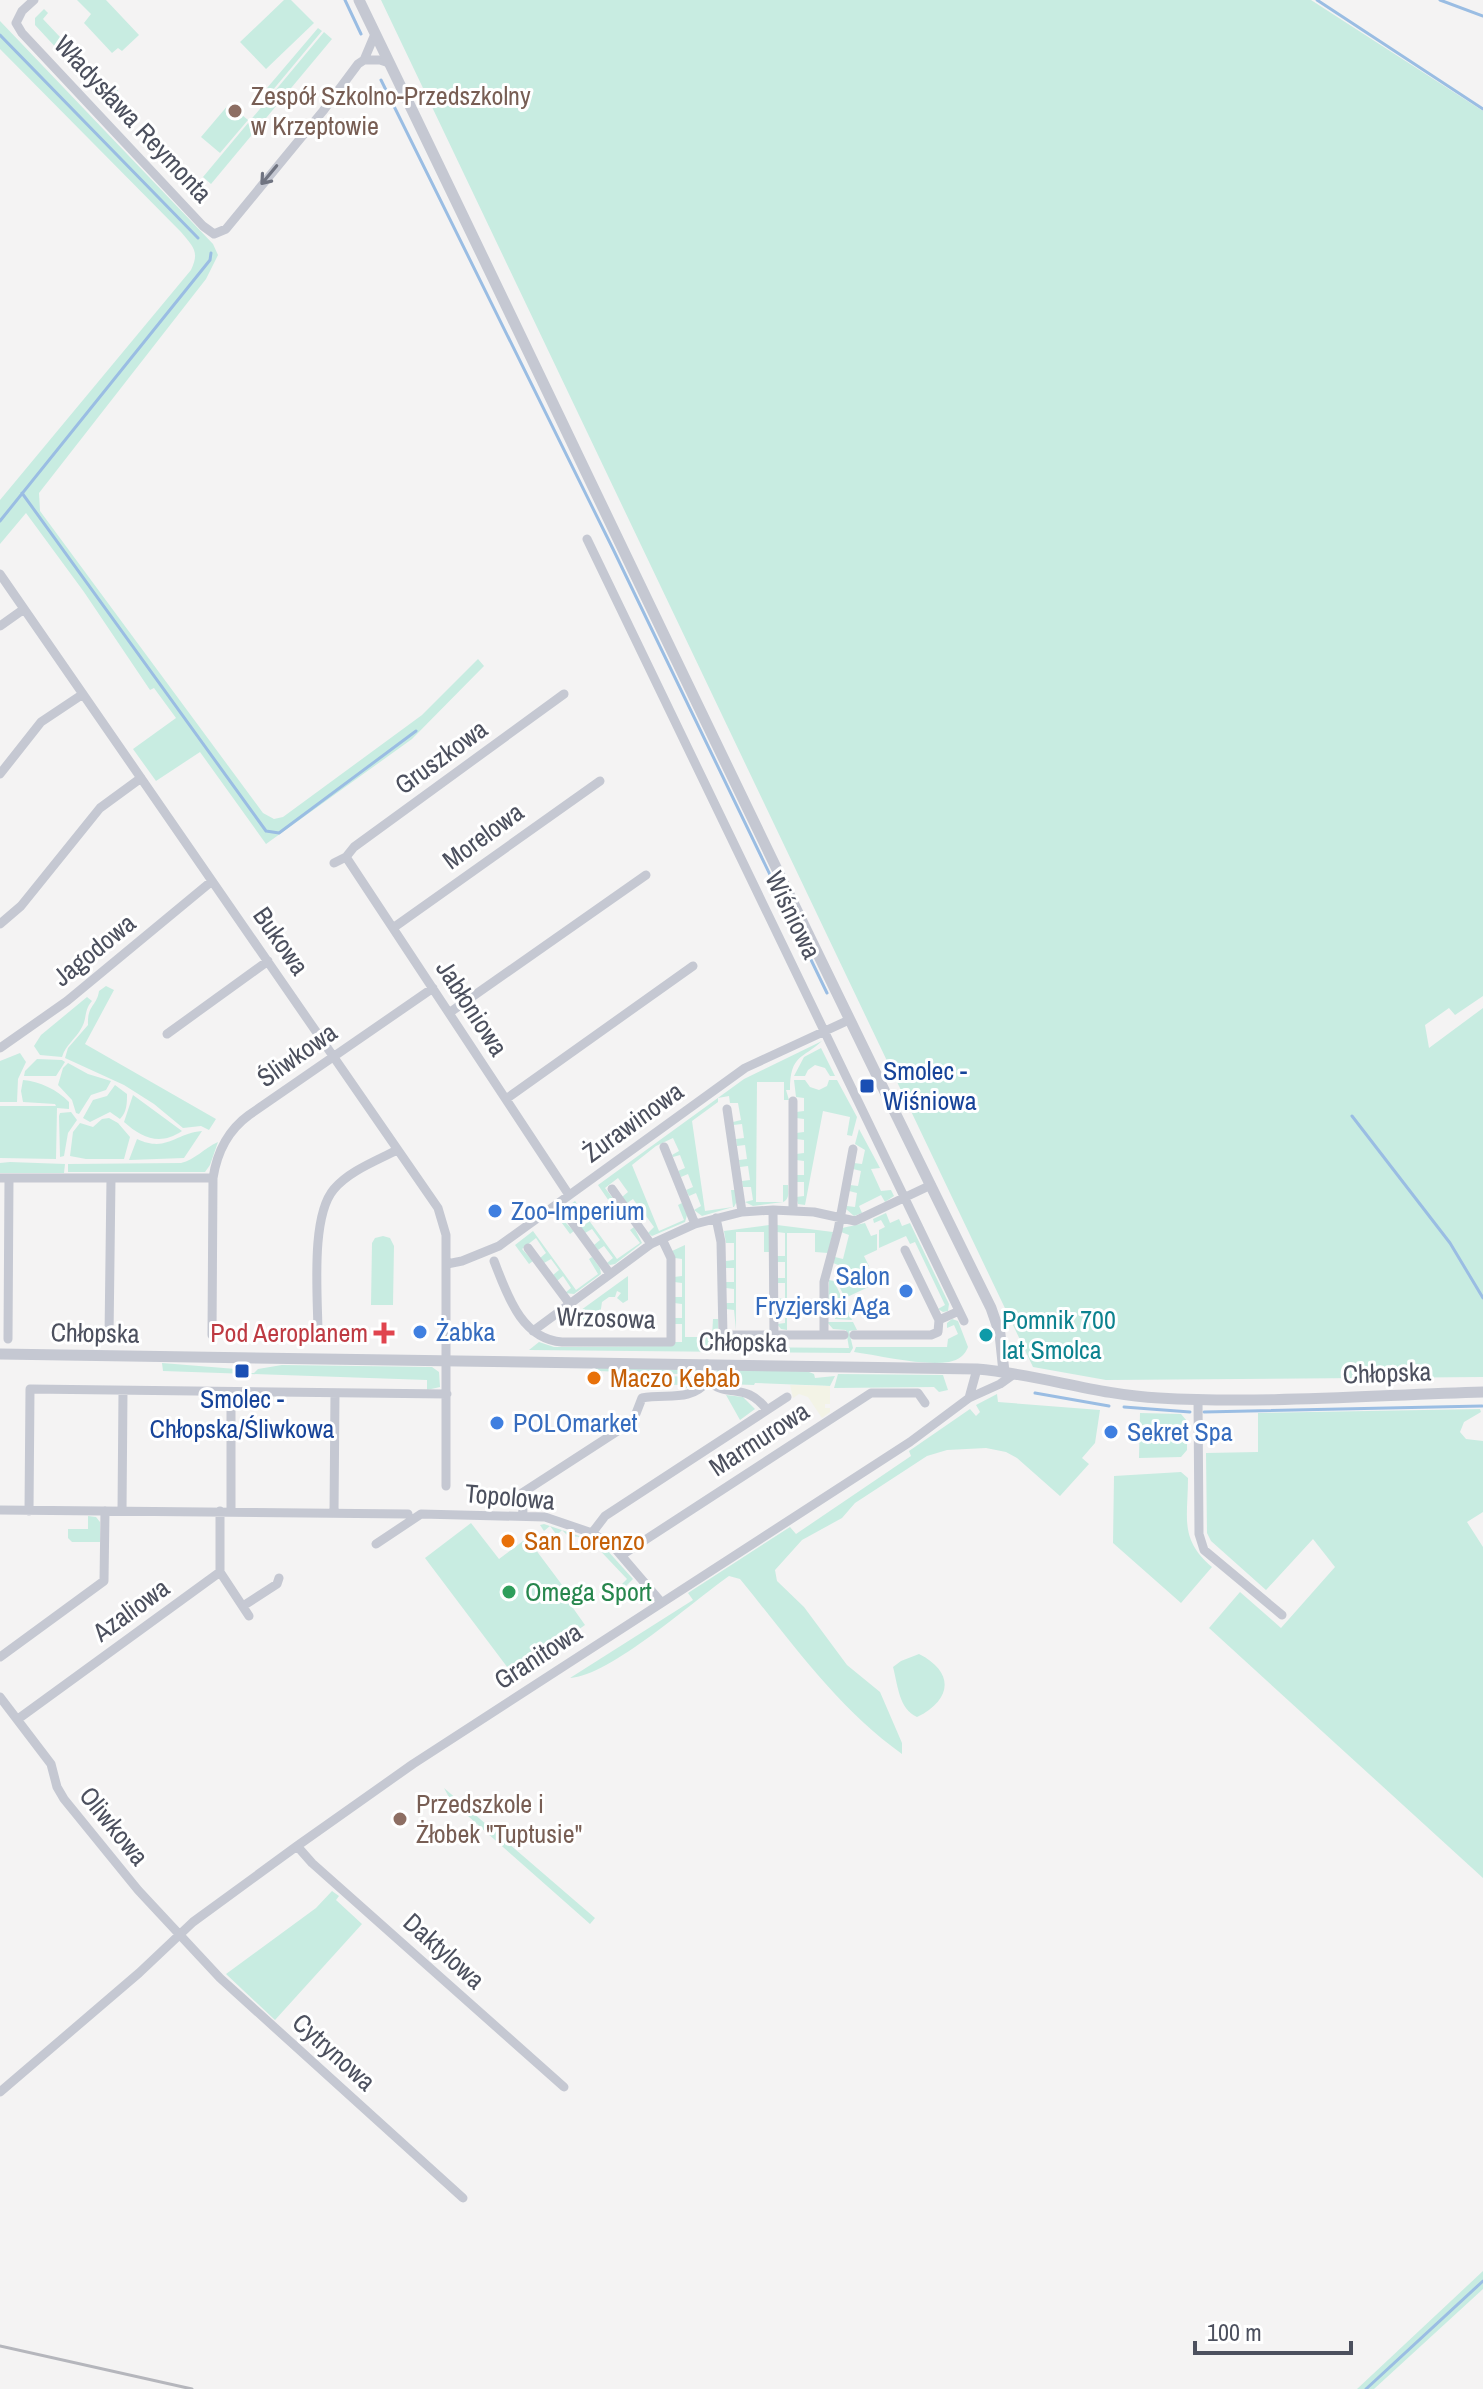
<svg xmlns="http://www.w3.org/2000/svg" width="1483" height="2389" font-family="'Archivo Narrow',sans-serif">
<rect width="100%" height="100%" fill="#f4f3f3"/>
<path fill="#c8ece1" d="M77,0H106L139,35L122,51L118,48L112,53L84,23L91,14Z
M284,0H291L314,23L266,69L240,42Z
M381,0H1311L1483,111V996L1455,1015L1449,1008L1425,1025L1429,1048L1483,1008V1377L1106,1380L1033,1367Z
M44,9L48,13L43,19L110,90L116,85L118,87V97L109,105L35,25V18Z
M0,21L213,244L218,255L206,279L39,493L40,511L263,813L274,819L283,817L422,715L478,659L484,666L412,739L266,844L200,752L156,781L133,749L176,718L154,688L150,690L84,592L26,513L0,544V500L191,270C200,251 193,247 181,232L0,49Z
M318,28L322,31L272,91L267,88Z
M324,32L332,39L211,184L203,177Z
M229,104L248,120L220,153L201,137Z
M106,986L114,990L85,1044L216,1119L209,1130L201,1126L183,1128L154,1104L124,1085L65,1058L68,1048L88,1025C87,1005 97,1006 99,991Z
M87,997L92,1001C84,1010 87,1018 82,1027C76,1039 66,1044 62,1057L40,1055L34,1046L41,1035Z
M822,1041C803,1059 790,1054 790,1090H786L789,1100H784V1082H757L756,1202H783V1185H788C788,1192 790,1199 783,1202L753,1206L745,1202L753,1200L751,1187H743L742,1181L750,1180L748,1166L740,1167L739,1160L747,1159L745,1145L737,1146L736,1139L744,1138L742,1124L733,1125V1122L741,1120L738,1103H730L729,1096L718,1098V1102L692,1121L705,1211L733,1207L731,1190H735L737,1201L734,1207H733L702,1216L694,1210L701,1206L696,1193L689,1196L686,1190L693,1187L688,1174L681,1177L678,1171L685,1168L680,1155L673,1157L672,1155L679,1151L673,1138L656,1146L632,1165L659,1231L684,1220L678,1205L682,1203L687,1215L685,1222L652,1236L648,1233L654,1227L646,1216L639,1221L635,1215L641,1210L633,1199L627,1203L622,1197L628,1192L618,1178L605,1188L615,1201L611,1204L598,1185L744,1079Z
M821,1048L835,1076H830L825,1068L815,1065L808,1070L805,1076H794L804,1057Z
M20,1053L26,1062L18,1079L17,1102H0V1061Z
M37,1059L62,1060L65,1062L56,1076H24L25,1071Z
M68,1063L88,1074L111,1081L106,1090L91,1095L79,1114L76,1113L72,1100L58,1085L63,1068Z
M23,1080C39,1081 58,1090 69,1102V1109L57,1108L56,1159L0,1158V1106H56L55,1104L23,1102L21,1091Z
M794,1080H805L810,1087L819,1090L827,1086L829,1080H837L857,1117L852,1136L847,1135L850,1117L823,1111L805,1205L798,1204L796,1197L804,1196V1182H796V1175H804V1161L796,1160V1154L804,1153V1140L796,1139V1133L804,1132V1119L796,1118V1112L804,1111V1098L796,1097Z
M115,1085L127,1094C127,1103 127,1112 120,1119L110,1112L90,1122L83,1118L93,1100L107,1096Z
M133,1095L182,1131C160,1146 142,1138 124,1122Z
M71,1112L77,1120L68,1133L64,1156L60,1157L59,1116L60,1113Z
M109,1118L118,1123L130,1137L124,1159H86L70,1156L73,1132L80,1123L93,1127L102,1119Z
M859,1129L880,1168L871,1169L881,1191L891,1190L894,1196L885,1202L881,1195L859,1206L862,1213L854,1216L846,1209L847,1206L855,1207L857,1193L849,1191L850,1185L858,1186L861,1171L853,1169L854,1163L862,1164L865,1150L855,1144Z
M202,1131L184,1158L129,1160L137,1139C167,1153 175,1133 202,1131Z
M218,1142L210,1165L205,1172H68V1164L181,1163C195,1160 204,1148 218,1142Z
M10,1162L65,1164L64,1173H0V1163Z
M575,1201L617,1259L640,1243L630,1230L634,1227L642,1243L615,1264L610,1265L607,1263L613,1258L604,1246L598,1250L594,1245L600,1240L592,1229L585,1233L581,1228L587,1223L577,1208L562,1219L574,1231L570,1234L556,1215Z
M886,1213L890,1223L899,1219L902,1226L910,1223L949,1304L948,1311L943,1312L938,1309L945,1305L915,1242L910,1244L906,1236L879,1248V1230L885,1227L881,1220L874,1223L873,1219Z
M865,1223L871,1236L877,1234V1250L864,1256L869,1266L837,1282L835,1279H837L841,1266L833,1263L835,1257L843,1259L849,1235L841,1232L842,1228Z
M769,1225V1252H764V1232H736V1330L734,1310L726,1309V1303H734V1289L726,1288V1282H734V1268H726V1261L734,1260V1243H726L724,1231Z
M777,1225L833,1232L828,1253L815,1252V1233H787V1330L781,1329L777,1324L785,1323V1304H777V1299L785,1298V1283H777V1278H785V1262H777V1256H785V1233L777,1232Z
M533,1231L576,1290L598,1274L589,1259L592,1257L600,1268L601,1274L574,1294L565,1293L571,1288L563,1276L557,1281L553,1275L559,1270L551,1259L544,1263L540,1258L546,1253L536,1238L522,1249L533,1261L529,1264L515,1245Z
M383,1236L390,1238L394,1246L393,1305H371L372,1243L375,1238Z
M685,1245V1337H712L713,1319H718V1347L849,1348L846,1330L833,1329L827,1322H853L857,1330L849,1331L853,1348L850,1353L529,1350L539,1342L554,1347L673,1346L674,1342H682V1324H674V1318H682V1304L674,1303V1297H682V1283L674,1282V1277L682,1276V1259L675,1258L672,1251Z
M870,1268L877,1283L845,1298L838,1284Z
M628,1276V1300L623,1303L617,1298L621,1293L617,1291L615,1297H609L602,1302L600,1315L580,1326H559Z
M829,1280L834,1281L852,1320L835,1319V1305H828Z
M952,1319L958,1321L968,1347C965,1355 959,1360 949,1362C922,1366 882,1356 854,1352L856,1347H947L948,1339L958,1334L954,1325L947,1328V1323Z
M162,1363L236,1369L241,1373H254L258,1369L282,1365L432,1367L439,1372L440,1387L427,1390V1380L163,1371Z
M595,1368L702,1370L704,1375L598,1371Z
M717,1370H804L814,1374L815,1378L835,1376L830,1386L755,1383L754,1385L724,1384L715,1380Z
M838,1374L943,1375L948,1390L939,1392L934,1387L834,1388Z
M615,1375L704,1377L699,1383L684,1389L683,1385L623,1384Z
M997,1394L998,1402L1100,1410L1095,1443L1082,1458L1089,1464L1060,1496L1017,1458L1006,1452L986,1448L947,1450L927,1456L855,1503L842,1518L802,1540L775,1570L777,1581L804,1607L847,1665L880,1692L902,1743V1754C837,1708 790,1640 740,1579L729,1576C693,1601 610,1676 570,1678L693,1600L688,1593L790,1527L796,1534L911,1456L909,1451L970,1409L976,1416L980,1412L976,1405Z
M726,1395L743,1397L755,1409L740,1420Z
M1480,1409L1481,1412L1464,1422L1460,1432L1466,1439L1483,1441V1512L1467,1522L1483,1547V1878L1209,1628L1240,1592L1281,1628L1335,1567L1313,1539L1266,1590L1211,1541L1207,1533L1206,1453L1258,1452V1413Z
M1140,1413L1181,1414L1187,1421V1450L1181,1457L1139,1458Z
M1181,1472L1188,1478C1188,1518 1179,1539 1212,1567L1181,1603L1113,1543L1114,1476Z
M88,1516L96,1517L100,1522V1542H72L68,1538V1529H88Z
M471,1523L499,1559L527,1538L577,1605L573,1608L585,1625L542,1655L539,1651L511,1672L425,1558Z
M544,1524L591,1540L607,1550L633,1579L626,1586L621,1585L627,1579L590,1540L587,1542L581,1537L568,1536L562,1530L557,1535L562,1541L553,1542L550,1540L556,1534L550,1526L544,1531L540,1525Z
M919,1654C955,1672 952,1700 917,1717C899,1709 898,1686 893,1667L901,1661Z
M444,1788L595,1918L590,1924L451,1801Z
M332,1891L339,1896L336,1900L362,1924L275,2020L226,1974L316,1908Z
M1483,2271V2289L1374,2389H1357Z"/>
<path fill="#f3f3e6" d="M790,1385L830,1386V1404H825V1408H830V1412L822,1418L808,1397L799,1394L793,1398Z"/>
<g fill="none" stroke-linecap="round" stroke-linejoin="round">
<path stroke="#9abde3" stroke-width="3" d="M345,0L361,34
M1317,0L1483,109
M1440,0L1483,16
M0,35L198,238
M381,80L613,549L827,993
M22,493L266,831L279,833L416,731
M0,521L210,260L211,253
M1352,1116L1450,1243L1483,1298
M1035,1393L1109,1406
M1124,1407L1190,1412
M1204,1412L1482,1406
M1366,2389L1483,2281"/>
<path stroke="#c5c8d2" stroke-width="9" d="M34,0L22,11L16,23L22,33L203,226L214,234L226,229L323,111L358,64L364,60L375,34
M364,60H380L389,63
M587,539L964,1321
M0,574L438,1208L446,1235V1486
M0,626L24,609
M0,774L41,722L83,694
M346,857L354,847L564,694
M334,863L346,857L569,1195
M0,924L21,906L100,808L141,778
M393,928L600,781
M449,1013L646,875
M167,1034L268,961
M0,1048L67,1001L212,881
M506,1099L693,966
M727,1109L742,1212
M664,1147L695,1224
M0,1178H213
M612,1189L651,1244
M773,1210L774,1335
M793,1210V1101
M716,1218L721,1242L723,1335H844
M570,1219L610,1274
M528,1248L569,1303
M494,1261C507,1294 521,1339 562,1342H671V1258L662,1239
M447,1264L462,1261L499,1246L745,1068L849,1020
M939,1320L959,1311
M533,1331L651,1244L695,1224L742,1212L773,1210L814,1212L855,1221L931,1185
M212,1335L213,1178C217,1152 227,1131 249,1115L433,988
M318,1335C318,1298 310,1217 334,1189C349,1171 376,1161 397,1150
M824,1335V1282L838,1230L853,1149
M854,1335H931L938,1332L939,1320L905,1250
M109,1337L111,1178
M8,1339L9,1178
M708,1381C728,1399 746,1381 767,1410
M969,1398L977,1369
M1198,1399L1199,1534L1204,1550L1282,1615
M0,1510L408,1514
M29,1511L30,1389L447,1394
M122,1511L123,1391
M231,1511V1392
M334,1513L335,1393
M523,1514L522,1493L630,1423L635,1416L642,1398C667,1393 689,1403 708,1381L707,1364
M592,1533L605,1516L787,1397
M376,1544L421,1514L545,1517L592,1533L613,1546L661,1602
M622,1555L871,1393H918L925,1403
M220,1572L249,1616
M243,1606L277,1584L279,1578
M0,1657L104,1581L105,1511
M0,1697L51,1764L57,1787L64,1799L138,1890L220,1978L463,2198
M18,1719L220,1572V1511
M297,1846L312,1863L564,2087
M0,2092L139,1973L193,1922L297,1846L413,1764L910,1442L969,1398L1000,1384L1014,1374"/>
<path stroke="#c5c8d2" stroke-width="11" d="M359,0C570,436 776,874 991,1308L1000,1334L1004,1372
M0,1354L977,1369C1038,1374 1097,1395 1159,1398C1266,1404 1375,1395 1483,1392"/>
<path stroke="#b5b6bc" stroke-width="3" d="M0,2346L192,2389"/>
</g>
<defs><path id="oneway-shaft" d="M-6 0H5M1.5-3L5.5 0L1.5 3" fill="none" stroke-width="1.6" stroke-linecap="round" stroke-linejoin="round" transform="scale(2)"/></defs>
<use stroke="#707481" href="#oneway-shaft" transform="translate(269 175) rotate(130)"/>
<g fill="#8d6e63" stroke="#fff" stroke-width="3">
<circle cx="235" cy="111" r="8"/>
<circle cx="400" cy="1819" r="8"/>
</g>
<g fill="#1a4fb4" stroke="#fff" stroke-width="3">
<rect x="859" y="1078" width="16" height="16" rx="4"/>
<rect x="234" y="1363" width="16" height="16" rx="4"/>
</g>
<g fill="#3f7fe0" stroke="#fff" stroke-width="3">
<circle cx="495" cy="1211" r="8"/>
<circle cx="906" cy="1291" r="8"/>
<circle cx="420" cy="1332" r="8"/>
<circle cx="497" cy="1423" r="8"/>
<circle cx="1111" cy="1432" r="8"/>
</g>
<path fill="#e0444e" stroke="#fff" stroke-width="3" d="M380 1321h8v8h8v8h-8v8h-8v-8h-8v-8h8z"/>
<circle fill="#0f9aa8" stroke="#fff" stroke-width="3" cx="986" cy="1335" r="8"/>
<g fill="#e8710a" stroke="#fff" stroke-width="3">
<circle cx="594" cy="1378" r="8"/>
<circle cx="508" cy="1541" r="8"/>
</g>
<circle fill="#2e9e5b" stroke="#fff" stroke-width="3" cx="509" cy="1592" r="8"/>
<g text-anchor="middle" stroke-width="6" stroke-linejoin="round" paint-order="stroke">
<g font-size="26" fill="#785e54" stroke="#fff" text-anchor="start">
<text x="251" y="105">Zespół Szkolno-Przedszkolny<tspan x="251" dy="30">w Krzeptowie</tspan></text>
<text x="416" y="1813">Przedszkole i<tspan x="416" dy="30">Żłobek "Tuptusie"</tspan></text>
</g>
<g font-size="26" fill="#4c505e" stroke="#fff">
<text transform="translate(133 119) rotate(47)" y="9">Władysława Reymonta</text>
<text transform="translate(441 757) rotate(-36)" y="9">Gruszkowa</text>
<text transform="translate(483 836) rotate(-36)" y="9">Morelowa</text>
<text transform="translate(793 915) rotate(64)" y="9">Wiśniowa</text>
<text transform="translate(281 941) rotate(55)" y="9">Bukowa</text>
<text transform="translate(94 950) rotate(-39)" y="9">Jagodowa</text>
<text transform="translate(472 1008) rotate(57)" y="9">Jabłoniowa</text>
<text transform="translate(297 1055) rotate(-35)" y="9">Śliwkowa</text>
<text transform="translate(633 1122) rotate(-36)" y="9">Żurawinowa</text>
<text transform="translate(606 1318) rotate(2)" y="9">Wrzosowa</text>
<text transform="translate(95 1333) rotate(1)" y="9">Chłopska</text>
<text transform="translate(743 1342) rotate(1)" y="9">Chłopska</text>
<text transform="translate(1387 1373) rotate(-2)" y="9">Chłopska</text>
<text transform="translate(759 1439) rotate(-33)" y="9">Marmurowa</text>
<text transform="translate(510 1497) rotate(5)" y="9">Topolowa</text>
<text transform="translate(131 1610) rotate(-36)" y="9">Azaliowa</text>
<text transform="translate(538 1656) rotate(-33)" y="9">Granitowa</text>
<text transform="translate(114 1826) rotate(51)" y="9">Oliwkowa</text>
<text transform="translate(444 1951) rotate(42)" y="9">Daktylowa</text>
<text transform="translate(334 2052) rotate(42)" y="9">Cytrynowa</text>
</g>
<g font-size="26" fill="#164399" stroke="#fff" text-anchor="start">
<text x="883" y="1080">Smolec -<tspan x="883" dy="30">Wiśniowa</tspan></text>
<text x="242" y="1408" text-anchor="middle">Smolec -<tspan x="242" dy="30">Chłopska/Śliwkowa</tspan></text>
</g>
<g font-size="26" fill="#366cbe" stroke="#fff" text-anchor="start">
<text x="511" y="1220">Zoo-Imperium</text>
<text x="890" y="1285" text-anchor="end">Salon<tspan x="890" dy="30">Fryzjerski Aga</tspan></text>
<text x="436" y="1341">Żabka</text>
<text x="513" y="1432">POLOmarket</text>
<text x="1127" y="1441">Sekret Spa</text>
</g>
<g font-size="26" fill="#0d838f" stroke="#fff" text-anchor="start">
<text x="1002" y="1329">Pomnik 700<tspan x="1002" dy="30">lat Smolca</tspan></text>
</g>
<g font-size="26" fill="#be3a42" stroke="#fff" text-anchor="end">
<text x="368" y="1342">Pod Aeroplanem</text>
</g>
<g font-size="26" fill="#c56008" stroke="#fff" text-anchor="start">
<text x="610" y="1387">Maczo Kebab</text>
<text x="524" y="1550">San Lorenzo</text>
</g>
<g font-size="26" fill="#27864d" stroke="#fff" text-anchor="start">
<text x="525" y="1601">Omega Sport</text>
</g>
</g>
<path d="M1195 2341v12h156v-12" fill="none" stroke="#4c505e" stroke-width="4"/>
<text x="1207" y="2341" font-size="24" fill="#4c505e" stroke="#ffffff" stroke-width="6" paint-order="stroke">100 m</text>
</svg>
